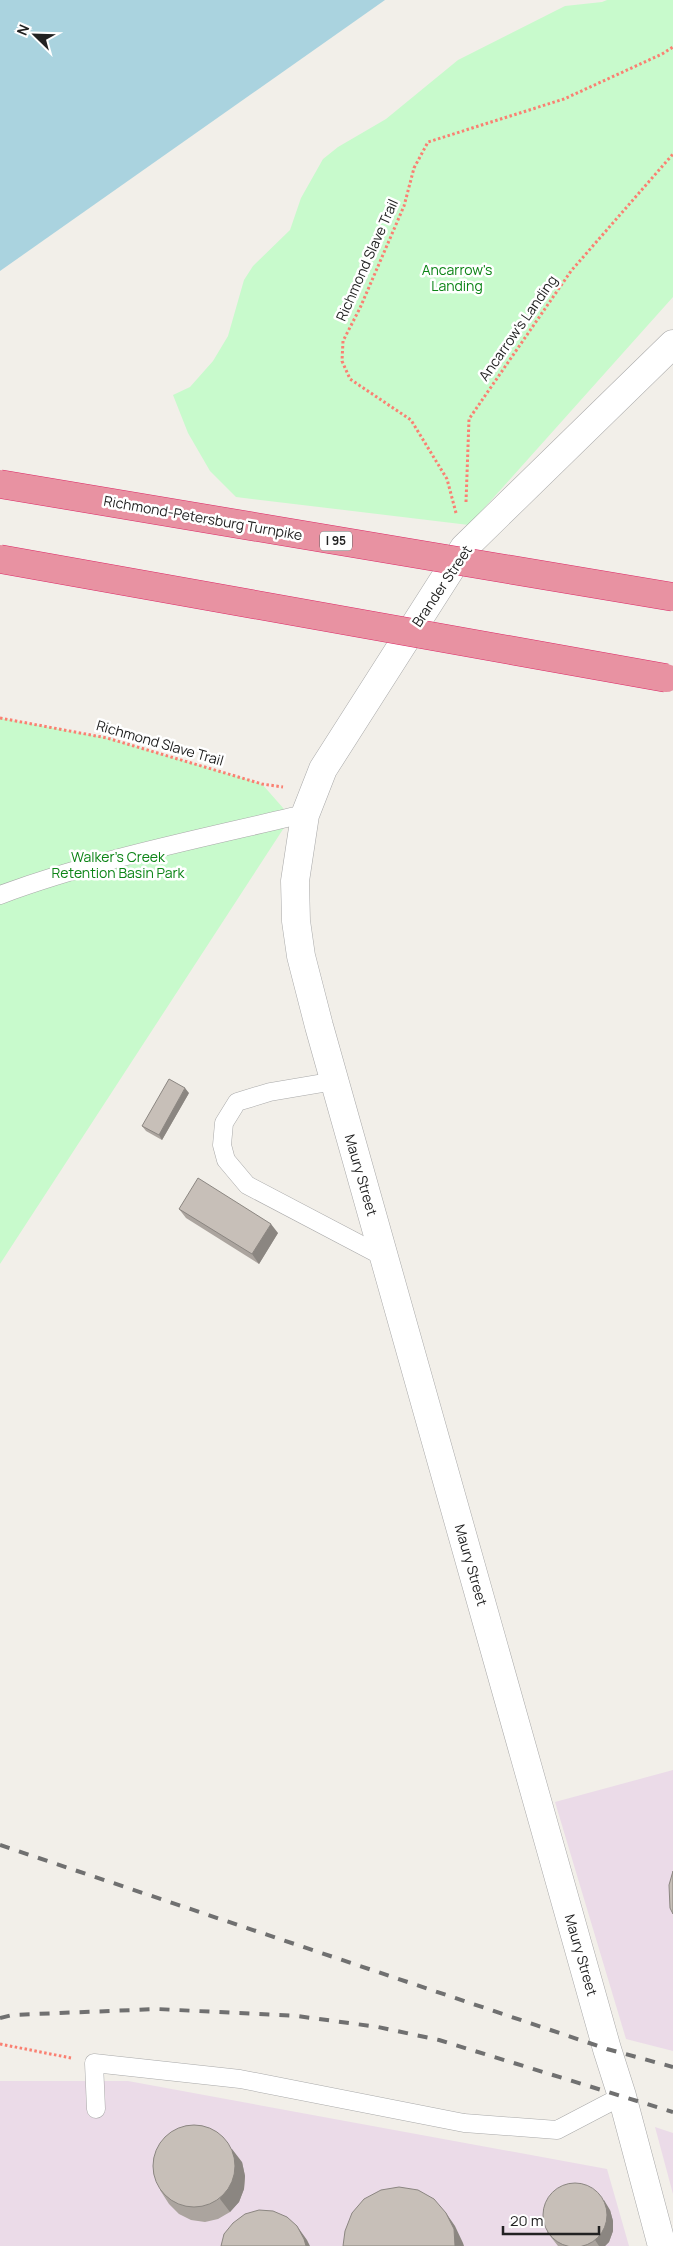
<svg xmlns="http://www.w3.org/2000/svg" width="673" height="2246" font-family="Manrope,sans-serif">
<rect width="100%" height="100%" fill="#f2efe9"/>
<path fill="#ebdbe8" d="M673,1770V2051L626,2039L555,1802Z
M0,2081H128L607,2169L629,2246H0Z
M655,2127L673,2133V2194Z"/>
<path fill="#c8facc" d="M607,0H673V297L469,525L236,497L210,471L188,433L173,395L190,387L213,361L228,336L244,280L253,266L290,230L301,198L323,159L338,147L386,119L458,60L565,6L602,2Z
M0,718L107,738L262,784L291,817L0,1264Z"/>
<path fill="#aad3df" d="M0,0H385L0,271Z"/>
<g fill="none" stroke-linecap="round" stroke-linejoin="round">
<defs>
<path id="lane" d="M0,895C94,860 194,840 291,817L305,815
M335,1081L270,1092L237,1102L224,1123L222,1145L226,1160L247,1185L384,1257
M96,2109L94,2063L240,2079L464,2123L557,2130L622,2096"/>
<path id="street" d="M662,2246L622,2096L607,2049L319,1026L301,956L296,921L295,881L305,815L323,769L464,548L673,344"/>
</defs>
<use href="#lane" stroke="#a9a9a9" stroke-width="19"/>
<use href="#street" stroke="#a9a9a9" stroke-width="29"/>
<path stroke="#fa8072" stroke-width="3" stroke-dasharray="2.5 2.5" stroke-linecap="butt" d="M466,502L469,419L571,271L673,154
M456,513L447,479L411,420L350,379L342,361L343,341L360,308L404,206L414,168L428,142L564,99L662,54L673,47
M0,718L107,738L262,784L283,787
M0,2044L71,2058"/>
<use href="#lane" stroke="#fff" stroke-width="18"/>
<use href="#street" stroke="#fff" stroke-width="28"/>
<path stroke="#707070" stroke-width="4" stroke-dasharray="10 10" stroke-linecap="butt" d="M0,1845L607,2049L673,2067
M0,2018L12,2015L157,2009L297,2016L378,2027L439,2040L673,2112"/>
<defs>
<path id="highway-bridge" d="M0,484L673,597
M0,559L666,678"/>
</defs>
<use href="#highway-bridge" stroke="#dc2a67" stroke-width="29" stroke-linecap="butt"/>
<use href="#highway-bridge" stroke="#e892a2" stroke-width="28"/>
</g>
<path fill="#aba49e" d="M189,1093L162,1140L146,1131L142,1126Z
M179,1209L278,1233L259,1264L186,1218Z
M242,2162L245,2176L244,2189L239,2202L230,2212L218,2219L205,2222L191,2220L179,2214L169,2204L160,2190Z
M610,2210L613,2221V2231L609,2242L605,2246H558L547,2232Z"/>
<path fill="#8b8681" d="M185,1088L189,1093L162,1140L159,1135Z
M271,1224L278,1233L259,1264L252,1254Z
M232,2149L242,2162L245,2176L244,2189L239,2202L230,2212L220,2199Z
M604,2200L610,2210L613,2221V2231L609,2242L605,2246H599L595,2240Z
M446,2213L455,2226L463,2243L464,2246H455Z
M297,2226L307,2240L310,2246H306Z"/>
<path fill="#c7bfb8" stroke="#8b8681" d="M169,1079L185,1088L159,1135L142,1126Z
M198,1178L271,1224L252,1254L179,1209Z
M673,1871V1914L670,1908L669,1885Z
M153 2166a41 41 0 1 1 82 0a41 41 0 1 1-82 0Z
M543 2215a32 32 0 1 1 64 0a32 32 0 1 1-64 0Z
M399,2187L418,2190L434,2199L446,2213L454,2229L455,2246H343L345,2231L352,2213L364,2199L381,2190Z
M259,2210L273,2211L287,2217L297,2226L304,2239L306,2246H221L224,2234L233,2223L245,2214Z"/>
<g text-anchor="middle" stroke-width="5" stroke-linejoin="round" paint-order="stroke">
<rect fill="#fff" stroke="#646464" stroke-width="1" x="320" y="531.5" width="32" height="19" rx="4"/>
<g font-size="12" font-weight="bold" fill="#222">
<text x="336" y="545">I 95</text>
</g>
<g font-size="14" fill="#222" stroke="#fff">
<text transform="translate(367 260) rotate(-66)" y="5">Richmond Slave Trail</text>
<text transform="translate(518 328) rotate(-55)" y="5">Ancarrow’s Landing</text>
<text transform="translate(203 518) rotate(10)" y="5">Richmond-Petersburg Turnpike</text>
<text transform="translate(442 586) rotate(-56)" y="5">Brander Street</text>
<text transform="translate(160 743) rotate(16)" y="5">Richmond Slave Trail</text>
<text transform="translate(361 1175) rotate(74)" y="5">Maury Street</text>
<text transform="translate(471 1565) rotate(74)" y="5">Maury Street</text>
<text transform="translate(581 1955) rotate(74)" y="5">Maury Street</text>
</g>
<g font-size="14" fill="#0c8416" stroke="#fff">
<text x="457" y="275">Ancarrow's<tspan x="457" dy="16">Landing</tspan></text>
<text x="118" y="862">Walker's Creek<tspan x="118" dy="16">Retention Basin Park</tspan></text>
</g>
</g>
<g transform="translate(35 35) rotate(293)" stroke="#ffffff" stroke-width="4" paint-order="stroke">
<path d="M0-4L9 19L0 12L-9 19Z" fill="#222222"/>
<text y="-8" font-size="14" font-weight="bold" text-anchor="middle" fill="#222222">N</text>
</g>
<path d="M503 2226v8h96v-8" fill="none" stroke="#222222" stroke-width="2.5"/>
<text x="510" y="2226" font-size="15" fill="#222222" stroke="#ffffff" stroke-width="4" paint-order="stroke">20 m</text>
</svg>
